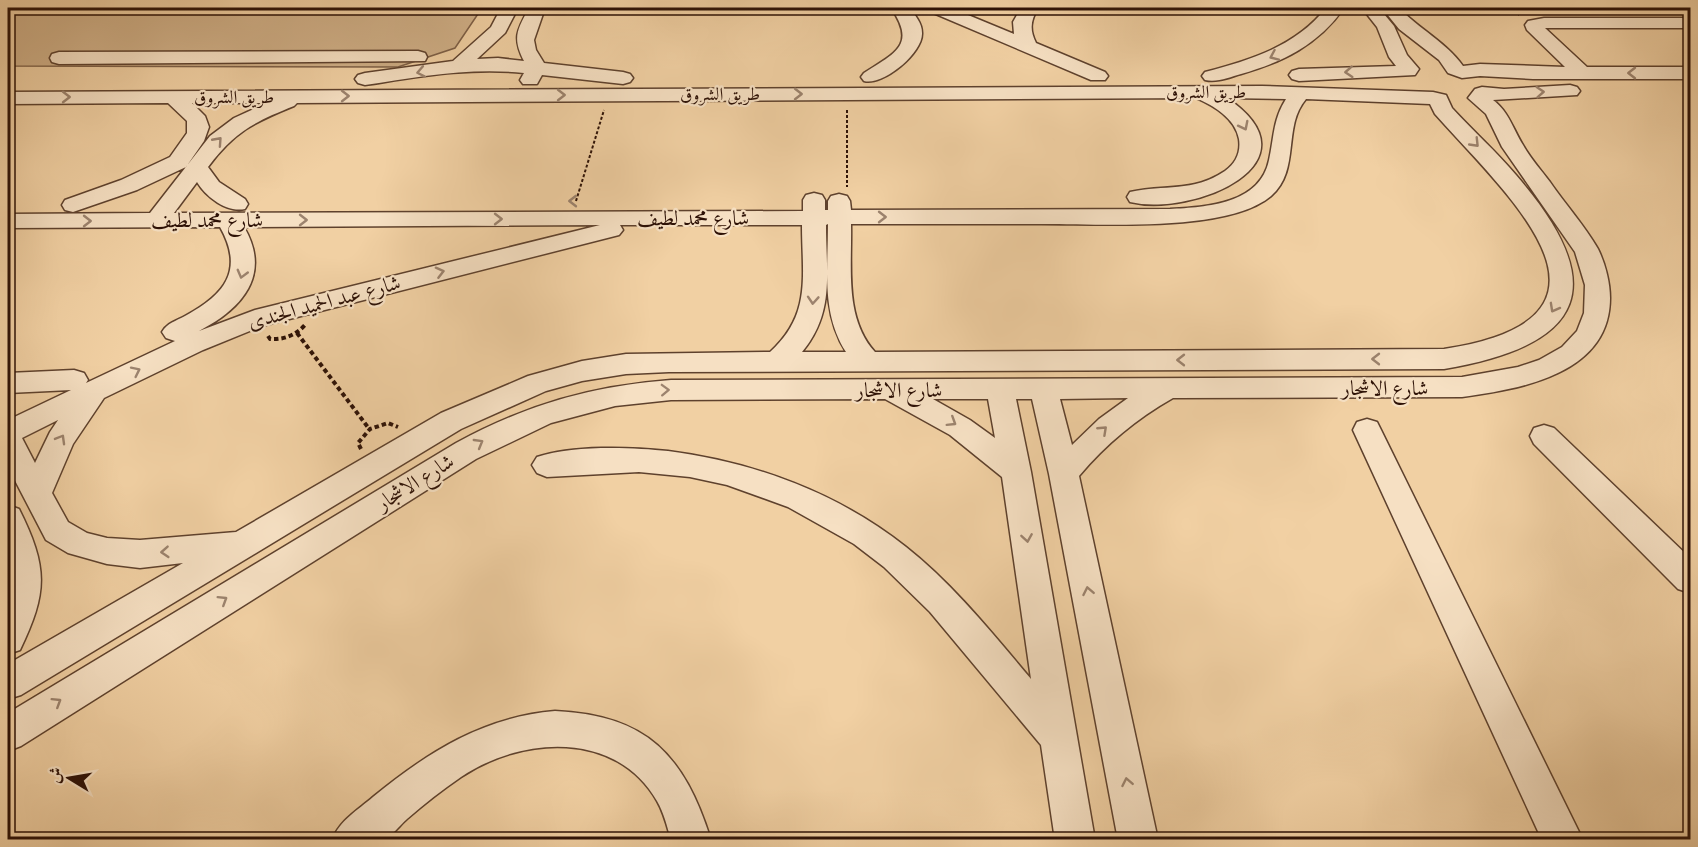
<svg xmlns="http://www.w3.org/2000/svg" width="1698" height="847" font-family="'IM FELL Great Primer',Amiri,serif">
<rect width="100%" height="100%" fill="#f1d0a3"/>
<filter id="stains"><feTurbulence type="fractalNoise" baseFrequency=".00333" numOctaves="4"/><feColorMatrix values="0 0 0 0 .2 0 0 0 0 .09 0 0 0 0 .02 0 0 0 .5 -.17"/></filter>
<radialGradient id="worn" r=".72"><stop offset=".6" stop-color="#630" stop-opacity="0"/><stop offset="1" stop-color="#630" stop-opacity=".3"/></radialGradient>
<path fill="#d0b088" stroke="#7e6047" stroke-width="1.5" d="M8,8H482L455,48L398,67L8,66Z"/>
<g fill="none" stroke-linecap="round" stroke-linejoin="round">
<defs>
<path id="minor" d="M501,8H518L505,33L477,59L498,58L524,61C512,38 517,30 529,8H545L534,40L536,50L544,63L623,72L630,74L633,78L630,82L623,84L542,75L537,84H523L520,80L524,73C470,67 418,77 365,85L358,83L355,79L358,75L365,73L453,61L491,27Z
M891,8H909C915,15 922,23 922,33C923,53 883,86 864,81L861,77L864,73C895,53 917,45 891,8Z
M928,8H951L1014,34L1013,22L1021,8H1038C1031,20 1029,29 1036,43L1105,72L1108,76L1105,80H1091L931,12Z
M1326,8H1344C1318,45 1283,62 1241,74C1230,77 1217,83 1205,80L1202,76L1205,72C1251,60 1296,46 1326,8Z
M1362,8H1379L1394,26L1407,55L1419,69L1415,75L1299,81L1292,79L1289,75L1292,71L1299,69L1396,66L1389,57L1377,27Z
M1382,8H1399C1419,29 1446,42 1463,66L1480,64L1565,67L1527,30L1525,25L1528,21L1544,18H1690V28H1545L1587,67H1690V79H1533L1480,76L1462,78L1448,73L1439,60L1399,29Z
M418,51L425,53L427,57L425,61L59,64L52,62L50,58L52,54L59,52Z
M1570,85L1577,87L1580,91L1577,95L1493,100C1509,112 1513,129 1523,145C1530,158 1541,170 1550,182C1565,204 1585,226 1598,249C1605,263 1610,282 1610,298C1610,374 1521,389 1462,397L1173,398C1136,419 1106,444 1079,476L1158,840H1118L1049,474L1032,399H1016L1031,472L1095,840H1055L1041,745L930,612L884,567L854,544L788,507L727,485L690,477L639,472L547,477L537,473L532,465L537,457C572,445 631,447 668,451C754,462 838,493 906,547C953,584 992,633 1031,679L1002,477L950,435L885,399L671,400L615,406L551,423L476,459L21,746L8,751V713L456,443C526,405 591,386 671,380L1462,377L1518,367L1539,360L1562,347L1577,331L1584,313L1585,285L1575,252L1502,147L1486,114L1468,98L1475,89L1482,87L1504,89ZM1128,398L1099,419L1072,445L1060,399ZM933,399H988L995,438L970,420Z
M1262,86L1433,92L1446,95L1452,108C1473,131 1496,151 1516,175C1611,285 1587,345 1444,369L669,372L626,374L582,381L546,391L461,429L21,695L8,699V664L183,563L140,568L107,564L68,553L46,540L8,467V420L71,390L8,393V373L74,370L84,373L88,380L86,383L175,341L166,338L162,332C167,323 176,321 185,316C224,295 245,271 220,227L8,228V214L150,213L210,136L234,118L267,103H192L205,116L209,127L204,141L186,167L137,190L73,212L65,210L62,205L65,200L121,180L170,157L187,133V121L168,103L8,104V92ZM1196,98C1214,106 1235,118 1239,139C1241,152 1236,163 1225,171C1192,193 1165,184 1130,192L1127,197L1130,202C1193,217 1323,163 1227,98L1286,99C1273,119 1274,138 1269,160C1260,204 1207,207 1170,209L851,210L850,201L847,196L839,194L831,196L828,201V210H825V200L822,195L814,193L806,195L803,200V211L174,213L197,182C206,197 227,213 245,209L248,204L245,199L219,182L208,167C234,132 254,122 294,106L297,103ZM1306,99L1430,104L1435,114C1508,196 1647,318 1444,349L875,352C844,318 852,267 851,224C912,224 973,224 1034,224C1093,223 1226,234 1271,196C1301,170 1282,127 1306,99ZM828,224C828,269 821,313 846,352H802C835,312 826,273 826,225ZM600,225L255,310L199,331C242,309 272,275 244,227ZM620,225H802C802,276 812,314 770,352L626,354L582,361L528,376L441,413L236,532L140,540L107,538L87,533L68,522L52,493L73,444L104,398L203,350L262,326L619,235L623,230ZM58,420L50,432L35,463L22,438Z
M1367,419L1377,422L1381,430L1583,840H1542L1353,430L1357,422Z
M1544,425L1554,428L1690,558V593L1678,589L1534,444L1530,436L1534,428Z
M8,505L19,509C48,567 48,592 20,650L8,654Z
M555,711C647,715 684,755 711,840H671C667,826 664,813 657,801C616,730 522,736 461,777C442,790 424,804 407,819C400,825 391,837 383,840C371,843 345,840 332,840C340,820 358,810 373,797C428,752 483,717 555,711Z"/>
</defs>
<use href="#minor" stroke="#5e412d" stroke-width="3"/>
<path stroke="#2d1106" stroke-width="2" stroke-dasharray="3 2" stroke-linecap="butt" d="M1511,8L1519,15
M847,110V187
M576,201L604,110"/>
<path stroke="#2d1106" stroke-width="4" stroke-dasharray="4.5 3" stroke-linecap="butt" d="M297,333L370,430
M268,336L270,339C284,340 296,335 305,325
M361,449L358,443L370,429L388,423L398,427"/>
<use href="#minor" fill="#f6e0c3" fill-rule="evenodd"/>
</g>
<defs><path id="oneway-chevron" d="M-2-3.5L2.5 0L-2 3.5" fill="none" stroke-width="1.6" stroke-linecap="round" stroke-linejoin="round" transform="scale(1.5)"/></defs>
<g stroke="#9c836e">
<use href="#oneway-chevron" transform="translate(1274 56) rotate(156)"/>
<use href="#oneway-chevron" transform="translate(421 72) rotate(169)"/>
<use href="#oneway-chevron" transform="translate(1349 72) rotate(176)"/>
<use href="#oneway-chevron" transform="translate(1632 73) rotate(180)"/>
<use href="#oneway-chevron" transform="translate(1540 92) rotate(-4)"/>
<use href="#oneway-chevron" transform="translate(798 94)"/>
<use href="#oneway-chevron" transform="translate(561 95)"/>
<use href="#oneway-chevron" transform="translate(345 96)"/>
<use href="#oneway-chevron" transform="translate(66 97)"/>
<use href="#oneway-chevron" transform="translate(1244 126) rotate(63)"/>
<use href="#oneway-chevron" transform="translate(218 141) rotate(-48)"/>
<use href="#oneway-chevron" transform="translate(1475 143) rotate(46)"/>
<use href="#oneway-chevron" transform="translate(573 201) rotate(180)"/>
<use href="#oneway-chevron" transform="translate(882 217)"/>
<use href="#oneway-chevron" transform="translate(498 219)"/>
<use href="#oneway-chevron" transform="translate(303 220)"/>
<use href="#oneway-chevron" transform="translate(87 221)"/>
<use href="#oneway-chevron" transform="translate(440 272) rotate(-14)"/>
<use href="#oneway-chevron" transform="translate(242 274) rotate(105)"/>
<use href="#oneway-chevron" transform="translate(813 300) rotate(94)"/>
<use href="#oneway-chevron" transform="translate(1554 308) rotate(119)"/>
<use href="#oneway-chevron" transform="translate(1376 359) rotate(180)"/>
<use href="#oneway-chevron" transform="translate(1181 360) rotate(180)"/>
<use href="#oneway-chevron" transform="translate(136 371) rotate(-26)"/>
<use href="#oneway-chevron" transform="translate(665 390) rotate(-2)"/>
<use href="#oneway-chevron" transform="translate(952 422) rotate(32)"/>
<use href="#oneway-chevron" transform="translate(1103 430) rotate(-43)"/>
<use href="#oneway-chevron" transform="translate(61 439) rotate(-60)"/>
<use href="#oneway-chevron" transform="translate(479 443) rotate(-30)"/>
<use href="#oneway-chevron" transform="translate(1027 538) rotate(81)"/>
<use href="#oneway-chevron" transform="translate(165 552) rotate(176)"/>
<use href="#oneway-chevron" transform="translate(1088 591) rotate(-101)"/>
<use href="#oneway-chevron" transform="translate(223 600) rotate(-32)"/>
<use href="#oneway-chevron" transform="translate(57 702) rotate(-32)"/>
<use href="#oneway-chevron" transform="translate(1127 782) rotate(-101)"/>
</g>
<g text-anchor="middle" stroke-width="4.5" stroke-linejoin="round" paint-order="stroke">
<g font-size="18" fill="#2d1106" stroke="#f6e0c3">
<text x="1206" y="98">طريق الشروق</text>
<text x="720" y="100">طريق الشروق</text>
<text x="234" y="103">طريق الشروق</text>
</g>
<g font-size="21" fill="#2d1106" stroke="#f6e0c3">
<text x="693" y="225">شارع محمد لطيف</text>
<text x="207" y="227">شارع محمد لطيف</text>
<text transform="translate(324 302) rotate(-15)" y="7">شارع عبد الحميد الجندى</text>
<text x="1385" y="395">شارع الاشجار</text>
<text x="899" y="397">شارع الاشجار</text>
<text transform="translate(415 482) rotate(-32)" y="7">شارع الاشجار</text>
</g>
</g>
<rect width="1698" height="847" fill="none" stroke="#f1d0a3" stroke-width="30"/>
<rect x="9" y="9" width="1680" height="829" fill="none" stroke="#2d1106" stroke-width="3"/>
<rect x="15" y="15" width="1668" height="817" fill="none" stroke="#2d1106" stroke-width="1.5"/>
<g transform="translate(69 778) rotate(281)" stroke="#f6e0c3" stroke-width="4.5" paint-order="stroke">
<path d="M0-4.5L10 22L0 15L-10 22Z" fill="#2d1106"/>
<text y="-9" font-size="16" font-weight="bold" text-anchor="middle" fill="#2d1106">ش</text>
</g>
<rect width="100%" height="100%" filter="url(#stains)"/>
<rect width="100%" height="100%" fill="url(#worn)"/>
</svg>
